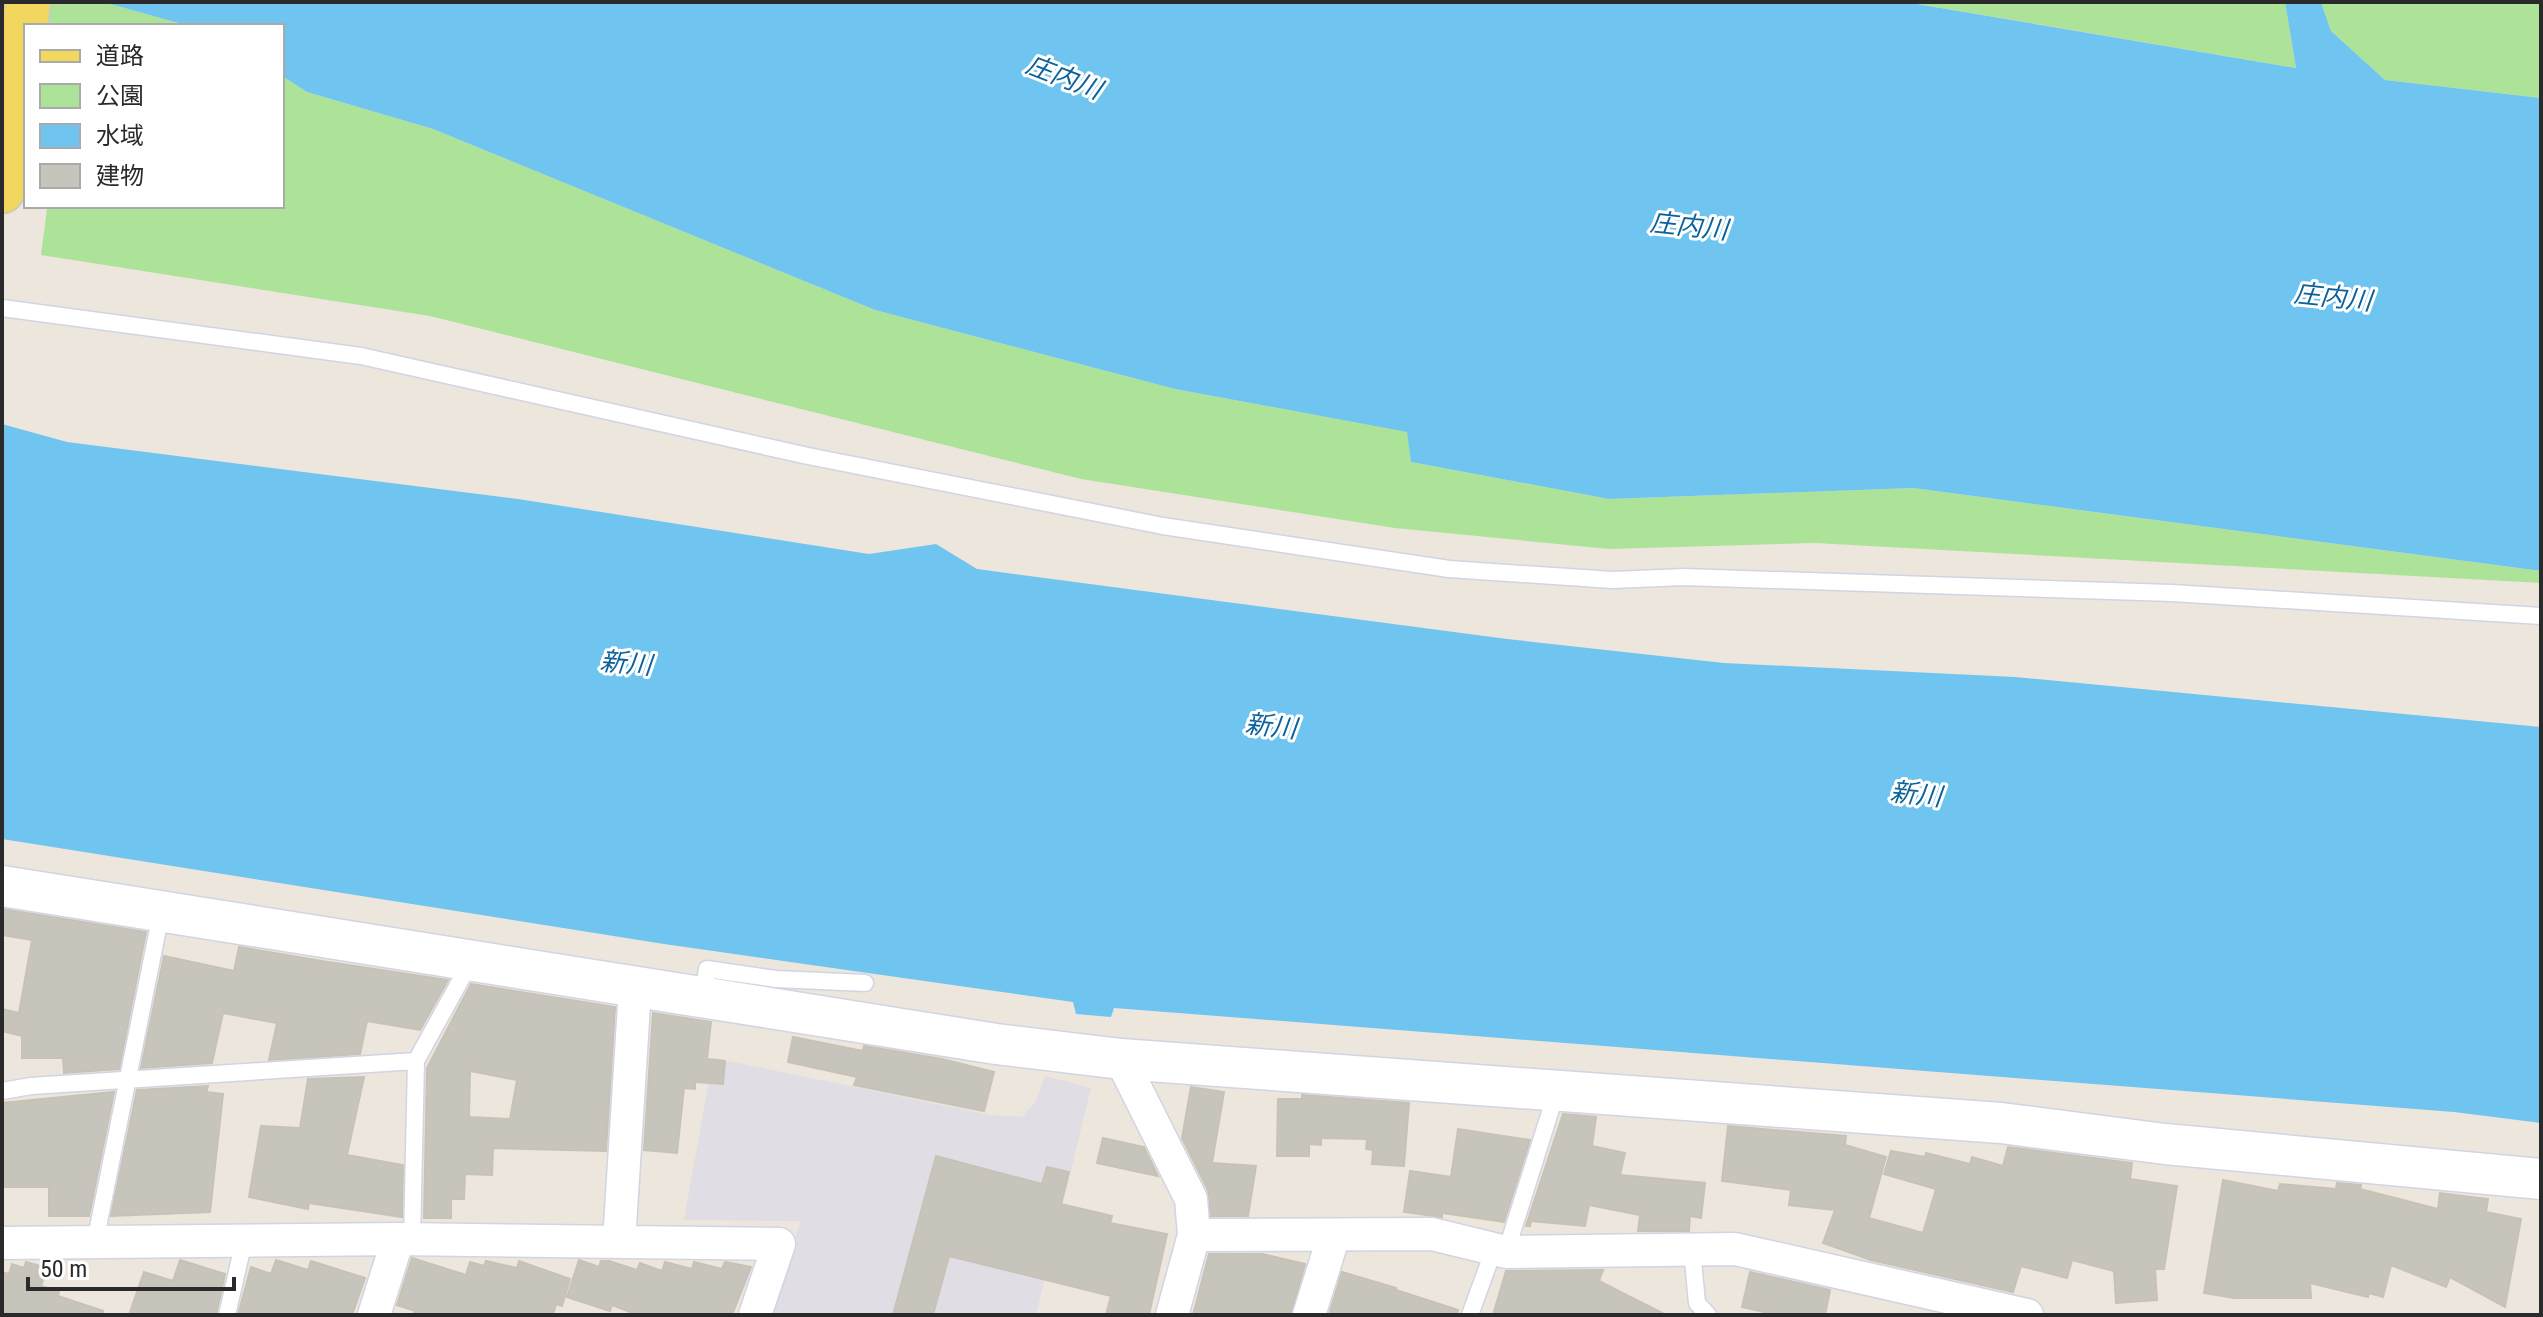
<svg xmlns="http://www.w3.org/2000/svg" width="2543" height="1317" font-family="'Roboto Condensed','Noto Sans JP',sans-serif">
<rect width="100%" height="100%" fill="#ece6dc"/>
<path fill="#e0dde5" d="M713,1058L991,1115L1022,1117L1035,1103L1045,1076L1091,1088L1036,1315H767L801,1221L684,1220Z"/>
<path fill="#ade398" d="M2,2H103L189,26H26V203L2,195Z
M1906,2H2285L2296,68Z
M2321,2H2541V98L2385,80L2331,31Z
M282,76L307,92L433,129L875,310L1175,389L1408,432L1411,462L1609,499L1913,488L2541,571V583L1815,543L1609,549L1395,528L1081,479L430,316L41,255L47,209L37,206H282Z"/>
<path fill="#6fc5ef" d="M103,2H1905L2296,68L2285,2H2321L2331,31L2385,80L2541,98V571L1913,488L1609,499L1411,462L1407,432L1175,389L875,310L433,129L307,92L282,76V26H189Z
M2,424L67,442L518,499L869,554L936,544L977,569L1507,639L1724,663L2015,677L2541,727V1123L2454,1112L1114,1008L1111,1017L1076,1014L1073,1002L664,944L2,839Z"/>
<path fill="#c7c4bb" stroke="#c8c2b6" stroke-width="2" fill-rule="evenodd" d="M2,909L146,932L119,1069L64,1073L63,1058H22V1036L2,1031V1009L19,1013L32,940L2,935Z
M239,947L328,962L448,980L420,1030L367,1021L360,1054L269,1060L277,1023L223,1013L212,1063L141,1068L164,956L234,971Z
M471,984L615,1007L606,1151L493,1148L492,1175L465,1174L464,1199H451V1218H424L427,1068ZM470,1071L517,1080L510,1119L469,1117Z
M653,1013L711,1022L707,1059L725,1061L723,1084L695,1082V1089L684,1088L677,1153L644,1150Z
M793,1037L863,1051L864,1046L942,1059L994,1072L984,1111L854,1085L857,1077L788,1062Z
M364,1077L347,1155L403,1165L402,1217L309,1203L308,1209L249,1197L261,1126L300,1128L308,1079Z
M208,1086L206,1092L223,1094L210,1212L111,1216L137,1090Z
M1191,1087L1224,1092L1212,1163L1256,1166L1248,1216H1211L1208,1190L1182,1138Z
M114,1092L89,1216H49V1187H2V1103Z
M1302,1095L1409,1103L1404,1166L1372,1164L1373,1150L1366,1149L1367,1139L1321,1138V1145L1309,1144V1156H1277L1278,1099H1302Z
M1563,1114L1596,1117L1592,1146L1625,1153L1620,1175L1705,1183L1701,1218L1690,1216L1689,1231H1638L1640,1215L1589,1205L1585,1226L1531,1221L1530,1226H1526Z
M1728,1126L1846,1136L1845,1145L1886,1157L1869,1218L1923,1233L1936,1189L1884,1174L1891,1151L1925,1157L1926,1153L1970,1164L1972,1157L2003,1166L2008,1147L2132,1163L2130,1179L2177,1186L2164,1269H2155L2157,1300L2116,1303L2114,1271L2072,1260L2067,1278L2021,1266L2013,1292L1871,1260L1823,1243L1835,1210L1789,1205L1791,1190L1722,1181Z
M1458,1129L1530,1140L1504,1222L1442,1213V1217L1404,1212L1410,1171L1451,1177Z
M1103,1138L1144,1147L1158,1176L1097,1163Z
M936,1156L1042,1184L1047,1167L1069,1172L1061,1204L1112,1216L1110,1223L1167,1234L1149,1315H1106L1111,1296L949,1256L933,1315H893Z
M2223,1180L2278,1191L2280,1184L2336,1189L2337,1183L2361,1185L2360,1189L2438,1209L2440,1193L2488,1199L2486,1212L2521,1219L2505,1307L2450,1277L2446,1287L2391,1265L2383,1297L2369,1293L2368,1297L2310,1283L2311,1298H2234L2204,1293Z
M1209,1254H1262L1305,1264L1291,1315H1193Z
M412,1258L466,1275L470,1262L484,1266L486,1261L517,1268L519,1261L570,1279L562,1306L556,1304L553,1315H413L415,1311L397,1305Z
M180,1260L225,1274L216,1315H129L144,1272L173,1281Z
M276,1260L308,1270L311,1261L365,1278L352,1315H238L251,1267L271,1274Z
M579,1260L599,1267L601,1261H609L637,1270L640,1263L662,1271L665,1262L692,1269L694,1262L722,1269L725,1262L751,1267L732,1315H638L612,1305L610,1311L567,1297Z
M26,1262L47,1268L41,1286L59,1292L58,1296L103,1311L102,1315H2V1272L9,1274L12,1264L24,1268Z
M1603,1270L1599,1281L1666,1315H1493L1506,1271Z
M1342,1272L1396,1288V1290L1458,1310L1457,1315H1329Z
M1750,1272L1830,1290L1825,1315H1777L1742,1307Z"/>
<g fill="none" stroke-linecap="round" stroke-linejoin="round">
<defs>
<path id="service" d="M2,308L361,356L808,456L1163,526L1449,569L1613,580L1684,577L2172,593L2541,616
M702,999L707,969L776,979L865,983
M2,1091L31,1086L416,1061
M412,1240L416,1061L470,963
M95,1242L161,914
M1692,1250L1697,1303L1708,1315
M1506,1252L1557,1090
M227,1315L244,1241
M1470,1315L1494,1249"/>
<path id="minor" d="M1121,1059L1191,1199L1194,1235L1172,1315
M1194,1235L1432,1234L1506,1252L1735,1249L2027,1315
M619,1242L635,989
M2,1243L398,1239L779,1244L755,1315
M374,1315L398,1239
M1309,1315L1334,1235"/>
<path id="tertiary" d="M2,886L996,1044L1121,1059L2001,1123L2165,1144L2541,1179"/>
<path id="primary" d="M2,191L28,2"/>
</defs>
<use href="#service" stroke="#d1d4e3" stroke-width="19"/>
<use href="#minor" stroke="#d1d4e3" stroke-width="35"/>
<use href="#tertiary" stroke="#d1d4e3" stroke-width="43"/>
<use href="#primary" stroke="#c8c8c8" stroke-width="47"/>
<use href="#service" stroke="#fff" stroke-width="16"/>
<use href="#minor" stroke="#fff" stroke-width="32"/>
<use href="#tertiary" stroke="#fff" stroke-width="40"/>
<use href="#primary" stroke="#f1d75d" stroke-width="44"/>
</g>
<g text-anchor="middle" stroke-width="6" stroke-linejoin="round" paint-order="stroke">
<g font-size="26" font-style="italic" fill="#0d629c" stroke="#fff">
<text transform="translate(1064 77) rotate(21)" y="9">庄内川</text>
<text transform="translate(1689 226) rotate(6)" y="9">庄内川</text>
<text transform="translate(2333 297) rotate(6)" y="9">庄内川</text>
<text transform="translate(626 663) rotate(5)" y="9">新川</text>
<text transform="translate(1271 726) rotate(6)" y="9">新川</text>
<text transform="translate(1916 794) rotate(6)" y="9">新川</text>
</g>
</g>
<rect width="2543" height="1317" fill="none" stroke="#2a2a2a" stroke-width="8"/>
<rect x="24" y="24" width="260" height="184" fill="#ffffff" stroke="#aaaaaa" stroke-width="2"/>
<rect x="40" y="50" width="40" height="12" fill="#f1d75d" stroke="#aaaaaa" stroke-width="2"/>
<text x="96" y="64" font-size="24" fill="#2a2a2a">道路</text>
<rect x="40" y="84" width="40" height="24" fill="#ade398" stroke="#aaaaaa" stroke-width="2"/>
<text x="96" y="104" font-size="24" fill="#2a2a2a">公園</text>
<rect x="40" y="124" width="40" height="24" fill="#6fc5ef" stroke="#aaaaaa" stroke-width="2"/>
<text x="96" y="144" font-size="24" fill="#2a2a2a">水域</text>
<rect x="40" y="164" width="40" height="24" fill="#c7c4bb" stroke="#aaaaaa" stroke-width="2"/>
<text x="96" y="184" font-size="24" fill="#2a2a2a">建物</text>
<path d="M28 1277v12h206v-12" fill="none" stroke="#2a2a2a" stroke-width="4"/>
<text x="40" y="1277" font-size="24" fill="#2a2a2a" stroke="#ffffff" stroke-width="6" paint-order="stroke">50 m</text>
</svg>
